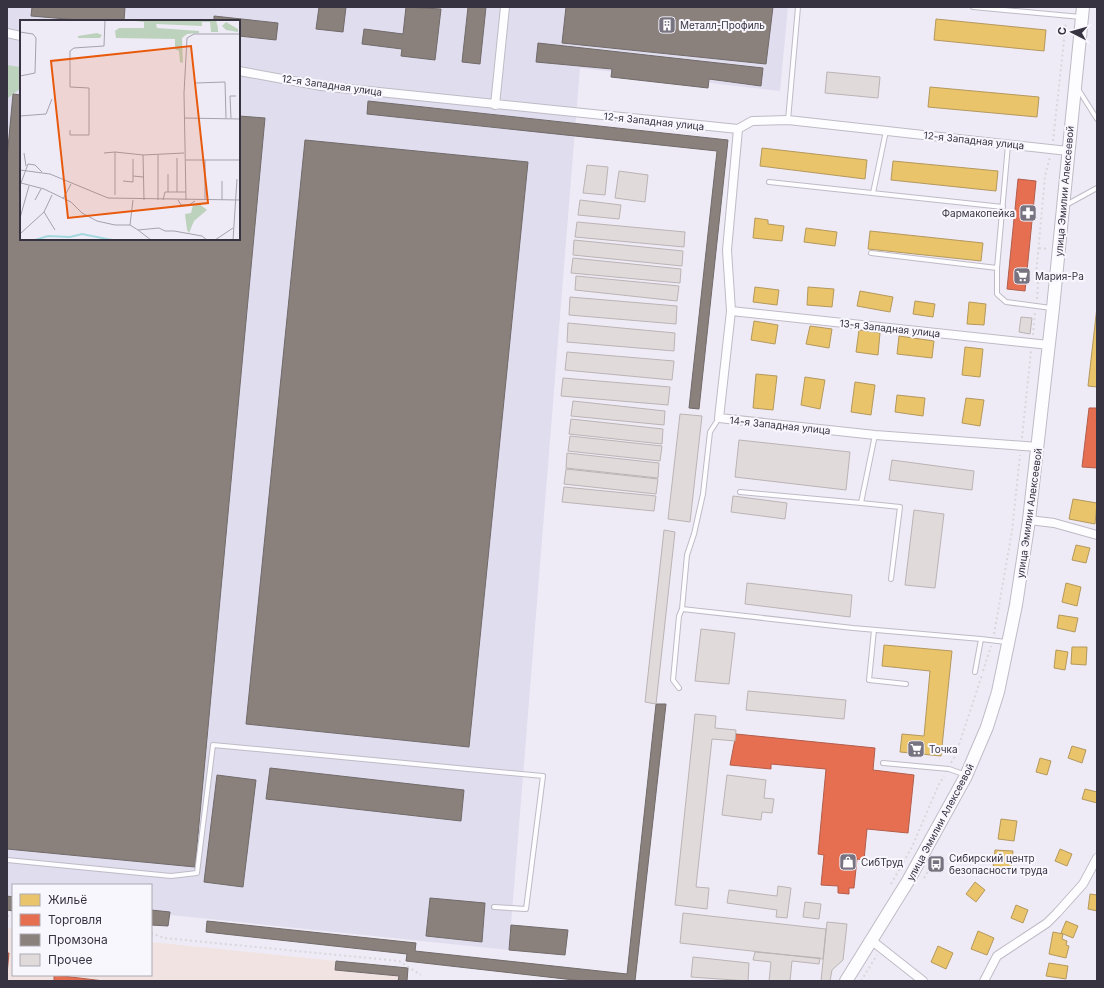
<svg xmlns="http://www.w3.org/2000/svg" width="1104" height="988" font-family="Inter,sans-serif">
<rect width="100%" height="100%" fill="#efebf6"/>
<path fill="#f1e3e1" d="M7,928H13V975H151V942L336,961L335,970L399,976L398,981H7Z"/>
<path fill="#e0ddee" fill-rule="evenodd" d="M7,7H788L780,91L580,68L509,950L151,913V885H13V899H7ZM21,21H239V239H21Z"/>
<path fill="#bdd2bd" d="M7,65L21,67V88L8,98L7,100Z"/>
<path fill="#e9c46a" stroke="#b4985d" d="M936,19L1046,30L1044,51L934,40Z
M930,87L1039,97L1037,117L928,107Z
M762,148L867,160L865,179L760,166Z
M893,161L998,171L996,191L891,180Z
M755,218L768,220V224L784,226L782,241L753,238Z
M806,228L837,232L835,246L804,242Z
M870,231L983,243L981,261L868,249Z
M755,287L779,290L777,305L753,302Z
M808,287L834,289L832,307L807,305Z
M860,291L893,297L890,312L857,306Z
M915,301L935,304L933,317L913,314Z
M969,302L986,304L984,325L967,324Z
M1097,307V387L1088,386Z
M754,321L778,325L775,344L751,340Z
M810,326L832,329L829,348L806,344Z
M859,330L880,333L878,355L856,352Z
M899,336L934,341L932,358L897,354Z
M965,347L983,349L980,377L962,375Z
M756,374L777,376L773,410L753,408Z
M805,377L825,380L820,409L801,405Z
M855,382L875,385L871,415L851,412Z
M897,395L925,398L923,416L895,412Z
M966,398L984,400L980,426L962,423Z
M1073,499L1097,503L1095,524L1069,519Z
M1076,545L1090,548L1086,563L1072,560Z
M1066,583L1081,587L1077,606L1062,602Z
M1059,615L1078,618L1075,632L1057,628Z
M884,645L952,651L941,756L900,752L902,734L924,736L930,671L882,666Z
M1072,647H1087L1086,665L1071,664Z
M1056,650L1068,652L1065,670L1054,668Z
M1072,746L1086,750L1082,763L1068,758Z
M1040,758L1051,761L1047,775L1036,772Z
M1085,789L1097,792V803L1082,799Z
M1001,819L1017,821L1014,841L998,839Z
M1060,849L1072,854L1067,866L1055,861Z
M995,850L1013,851L1011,870L993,868Z
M975,882L985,890L976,902L966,894Z
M1090,894L1097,895V911L1088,909Z
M1016,905L1028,910L1023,923L1011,918Z
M1066,921L1078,926L1073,938L1061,933Z
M978,931L994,938L987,955L971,949Z
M1053,932L1063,934L1062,939L1067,941L1066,945L1069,946L1066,958L1049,954Z
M938,946L953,953L946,969L931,962Z
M1049,963L1068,966L1066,979L1046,976Z"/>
<path fill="#e76f51" stroke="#b25d4c" d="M1018,179L1036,181L1025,291L1007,289Z
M1089,408H1097V468L1082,467Z
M736,734L875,748L873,770L914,775L908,833L867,829L864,860L857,859L854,888H849V894L838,893V886L821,885L824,855L818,854L826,769L771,764V769L730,765Z
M7,953H9L7,974Z
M54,975L104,981H54Z"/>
<path fill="#8a817c" stroke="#716a6a" d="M32,7H125L124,21H90L31,16Z
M319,7H346L343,32L316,29Z
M406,7L441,9L435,60L401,56L402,49L362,44L364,29L403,34Z
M468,7H486L480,64L462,62Z
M566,7H773L766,64L562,43Z
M214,16L278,23L276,40L239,36V21H214Z
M538,43L763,68L761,86L709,79L708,88L611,77L612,69L536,62Z
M13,94L21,95V239H239V116L265,118L195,867L7,849V158Z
M368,101L728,140L699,409L689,408L717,151L367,114Z
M305,140L528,162L469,747L246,724Z
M656,704H666L635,981H583L406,961L407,954L206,932L207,921L416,943L415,951L627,974Z
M270,768L464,790L461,821L266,799Z
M217,775L256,780L243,887L204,882Z
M7,896L13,897V911L7,910Z
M430,898L485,903L482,942L426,936Z
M151,910L170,912L168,926L151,925Z
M511,925L568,930L565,955L509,950Z
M336,961L408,968L407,981H398L399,976L335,970Z"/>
<path fill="#e1dada" stroke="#bbb3b4" d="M827,72L880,77L878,98L825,93Z
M587,165L608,167L605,195L583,193Z
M619,171L648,175L645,202L615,198Z
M580,200L621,205L619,219L578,215Z
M577,222L685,232L684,247L575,237Z
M574,240L683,251L682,266L573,255Z
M573,258L681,269L680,283L571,273Z
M576,276L679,286L677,301L575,290Z
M570,297L677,306L676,324L569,315Z
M1021,317L1032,318L1030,334L1019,332Z
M568,323L675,333L674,351L567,342Z
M567,352L674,361L672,380L565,370Z
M563,378L670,387L668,405L561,396Z
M573,401L665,411L664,425L571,416Z
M680,414L702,416L690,522L668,519Z
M571,419L663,429L662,444L569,434Z
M570,436L662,446L660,461L568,451Z
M739,440L850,452L846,490L735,477Z
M567,453L659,463L658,478L566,468Z
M892,460L974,471L972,490L889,480Z
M566,469L658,479L656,494L564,484Z
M564,487L656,496L654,511L562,502Z
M733,496L787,503L785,519L731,512Z
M914,510L944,514L935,588L905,585Z
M664,530L675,532L656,704L645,702Z
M747,583L852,595L850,617L745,604Z
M701,629L735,633L729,684L695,681Z
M748,691L846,700L844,719L746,710Z
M695,714L716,716L715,728L736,730L735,741L712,739L696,887L709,888L707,909L675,905Z
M727,775L766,780L764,798L774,799L772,813L762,812L761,820L722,815Z
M778,886L791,888L787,918L776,917L777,910L727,903L729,890L777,896Z
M805,902L821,904L819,919L803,917Z
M683,913L826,929L823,959L680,943Z
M827,922L847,924L843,960L832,970L830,981H821Z
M755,952L820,958L819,964L792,961L790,981H769L771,962L753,960Z
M693,957L749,963L748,981L691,977Z"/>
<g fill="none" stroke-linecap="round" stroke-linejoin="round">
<defs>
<path id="lane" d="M973,7L1081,17
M1078,89L1097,119
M788,120L798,7
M1008,145L997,268V294L1006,302L1051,308
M769,182L1003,207
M873,193L886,131
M1066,205L1097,188
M871,253L997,268
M875,435L861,503L900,507L891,579
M740,492L861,503
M682,609L687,555L694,534L703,494L710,432L719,418
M874,630L869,680L906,684
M975,672L981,639L1006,642
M679,688L673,680L679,616L682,609L853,628L981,639
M883,763L949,769L966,775
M7,860L171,876L197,873L213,745L543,776L526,909L494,907"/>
<path id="street" d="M7,33L21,36
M239,71L321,86L738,129L752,121L788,120L1068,151
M495,105L505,7
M738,129L727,250L731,311L719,418L875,435L1038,447
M731,311L1049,345
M1029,520L1054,523L1097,535
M871,940L923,981
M984,981L997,956L1047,923L1057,913L1083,884L1097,858"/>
<path id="secondary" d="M846,981L908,881L966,776L987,727L998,692L1016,605L1029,520L1053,308L1083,7"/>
</defs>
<use href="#lane" stroke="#bfbbc6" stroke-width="6"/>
<use href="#street" stroke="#bfbbc6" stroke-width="10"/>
<use href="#secondary" stroke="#bfbbc6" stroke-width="14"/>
<path stroke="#d8d7db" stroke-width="2" stroke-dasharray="2 3" stroke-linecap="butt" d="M1053,141L1066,22
M1039,248L1048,249
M1037,299L1038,284L1036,275L1045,176L1050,157
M1033,335L1035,312
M1022,438L1031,351
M994,634L1012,531L1020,455
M983,671L991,646
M951,763L956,754L982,675
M924,878L937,856
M891,884L912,847L939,784L944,776
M7,916H13
M151,933L164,938L399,961L421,975
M861,981L877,955"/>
<use href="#lane" stroke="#fdfcfe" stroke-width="4"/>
<use href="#street" stroke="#fdfcfe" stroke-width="8"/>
<use href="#secondary" stroke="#fdfcfe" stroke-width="12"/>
</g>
<defs>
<symbol id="building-square" viewBox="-11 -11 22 22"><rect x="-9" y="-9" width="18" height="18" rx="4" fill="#777380" stroke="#f9f7fe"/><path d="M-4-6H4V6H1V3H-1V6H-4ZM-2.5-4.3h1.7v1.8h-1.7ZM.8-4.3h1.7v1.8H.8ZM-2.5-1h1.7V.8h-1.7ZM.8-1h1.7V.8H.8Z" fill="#fff"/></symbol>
<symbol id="pharmacy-square" viewBox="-11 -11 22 22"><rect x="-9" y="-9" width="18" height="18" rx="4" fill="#777380" stroke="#f9f7fe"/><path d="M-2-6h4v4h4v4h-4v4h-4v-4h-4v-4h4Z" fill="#fff"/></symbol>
<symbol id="supermarket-square" viewBox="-11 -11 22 22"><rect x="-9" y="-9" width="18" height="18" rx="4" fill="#777380" stroke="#f9f7fe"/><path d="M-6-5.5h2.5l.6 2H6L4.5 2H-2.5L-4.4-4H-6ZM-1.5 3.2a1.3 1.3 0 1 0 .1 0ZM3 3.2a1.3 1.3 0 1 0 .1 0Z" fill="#fff"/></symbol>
<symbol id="shop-square" viewBox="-11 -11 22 22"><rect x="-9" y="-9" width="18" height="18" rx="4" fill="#777380" stroke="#f9f7fe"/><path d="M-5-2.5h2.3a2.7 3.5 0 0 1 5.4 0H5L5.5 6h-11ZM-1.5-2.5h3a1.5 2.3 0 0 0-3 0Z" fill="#fff"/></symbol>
<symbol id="bus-square" viewBox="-11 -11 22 22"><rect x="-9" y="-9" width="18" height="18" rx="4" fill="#777380" stroke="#f9f7fe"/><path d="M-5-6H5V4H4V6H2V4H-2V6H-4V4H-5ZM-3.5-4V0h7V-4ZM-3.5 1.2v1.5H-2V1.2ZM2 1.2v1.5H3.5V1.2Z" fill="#fff"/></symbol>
</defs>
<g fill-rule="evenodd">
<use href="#building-square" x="657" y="15" width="20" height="20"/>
<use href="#pharmacy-square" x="1018" y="203" width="20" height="20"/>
<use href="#supermarket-square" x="1012" y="266" width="20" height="20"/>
<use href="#supermarket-square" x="906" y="739" width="20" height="20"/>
<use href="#shop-square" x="838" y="852" width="20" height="20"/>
<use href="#bus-square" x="926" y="854" width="20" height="20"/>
</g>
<g text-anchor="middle" stroke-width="4" stroke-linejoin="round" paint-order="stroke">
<g font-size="10" fill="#373340" stroke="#f9f7fe" text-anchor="start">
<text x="680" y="29">Металл-Профиль</text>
<text x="1015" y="217" text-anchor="end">Фармакопейка</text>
<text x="1035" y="280">Мария-Ра</text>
<text x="929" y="753">Точка</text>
<text x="949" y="862">Сибирский центр<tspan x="949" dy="12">безопасности труда</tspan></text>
<text x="861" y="866">СибТруд</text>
</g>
<g font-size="10" fill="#373340" stroke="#f9f7fe">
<text transform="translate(332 85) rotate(8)" y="4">12-я Западная улица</text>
<text transform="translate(654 121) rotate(6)" y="4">12-я Западная улица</text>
<text transform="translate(974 140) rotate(6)" y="4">12-я Западная улица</text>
<text transform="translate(1064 191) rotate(-85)" y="4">улица Эмилии Алексеевой</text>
<text transform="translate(890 328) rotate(6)" y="4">13-я Западная улица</text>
<text transform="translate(780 425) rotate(6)" y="4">14-я Западная улица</text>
<text transform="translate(1029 513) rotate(-82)" y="4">улица Эмилии Алексеевой</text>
<text transform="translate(940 822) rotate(-62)" y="4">улица Эмилии Алексеевой</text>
</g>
</g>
<g transform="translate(20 20)">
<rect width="220" height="220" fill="#efebf6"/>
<path d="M107,0H196L198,8V12H191L190,2H182V6L136,4L137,8L179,11V13L167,14L162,18L163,43L160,42L159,31L155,29V19L96,18L95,11L99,8H124V2ZM206,2L218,9V12L206,10L202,6ZM77,13L82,15L80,18H58V16ZM178,183L187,190L174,201L169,213L167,210L165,194L171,193L173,185Z" fill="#bdd2bd"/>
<path fill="none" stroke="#a3d8de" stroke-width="2" d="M15,220L28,216L50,217L62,214L92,220"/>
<path fill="none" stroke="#a5a1ad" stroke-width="1" d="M0,12L13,14L16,18L15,53L0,56M176,63L205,62L206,98M0,96L26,94L32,79M164,98L220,99M211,98L210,76H216M50,110V115H69V68L50,67V31L54,28L84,26L85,0M95,132L123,135L164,133M4,133L6,146M84,133L95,132V175M123,135L124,180M113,139V156M166,140H220M185,140V180M0,150L30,154L88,178L220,180M22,152L15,145L8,144L1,163L24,169L51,182L62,193L77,201L95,205H110L118,210L139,208L145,211H154L182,216L187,220M103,161L113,162V156L123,157M202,161V180M148,172V154M157,172V138M43,179L51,164M15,180L21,169M138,180V135M143,180L145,172H166M158,180L161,185H169L175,181M166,180L164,73L167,18L174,14H220M24,192L35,210M0,198L9,166M110,205L113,180M118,210L131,220M1,213L24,192L32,175M195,220L213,208M213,220L217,159"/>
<path fill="#e8590c" fill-opacity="0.15" stroke="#e8590c" stroke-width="2" d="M171,26L188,183L48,198L31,41Z"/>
<rect width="220" height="220" fill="none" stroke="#373340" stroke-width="2"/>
</g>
<rect width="1104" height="988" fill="none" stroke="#373340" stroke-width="16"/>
<rect x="12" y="884" width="140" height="92" fill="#f9f7fe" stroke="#aba9b2"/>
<rect x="20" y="894" width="20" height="12" fill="#e9c46a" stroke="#aba9b2"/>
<text x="48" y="904" font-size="12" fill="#373340">Жильё</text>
<rect x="20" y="914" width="20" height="12" fill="#e76f51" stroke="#aba9b2"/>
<text x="48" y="924" font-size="12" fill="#373340">Торговля</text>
<rect x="20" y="934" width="20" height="12" fill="#8a817c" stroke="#aba9b2"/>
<text x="48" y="944" font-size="12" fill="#373340">Промзона</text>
<rect x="20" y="954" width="20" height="12" fill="#e1dada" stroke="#aba9b2"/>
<text x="48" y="964" font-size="12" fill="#373340">Прочее</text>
<g transform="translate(1072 32) rotate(276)" stroke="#f9f7fe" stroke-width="3" paint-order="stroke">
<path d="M0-3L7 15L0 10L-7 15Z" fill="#373340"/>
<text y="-6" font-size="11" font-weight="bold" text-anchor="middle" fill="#373340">С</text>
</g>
</svg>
